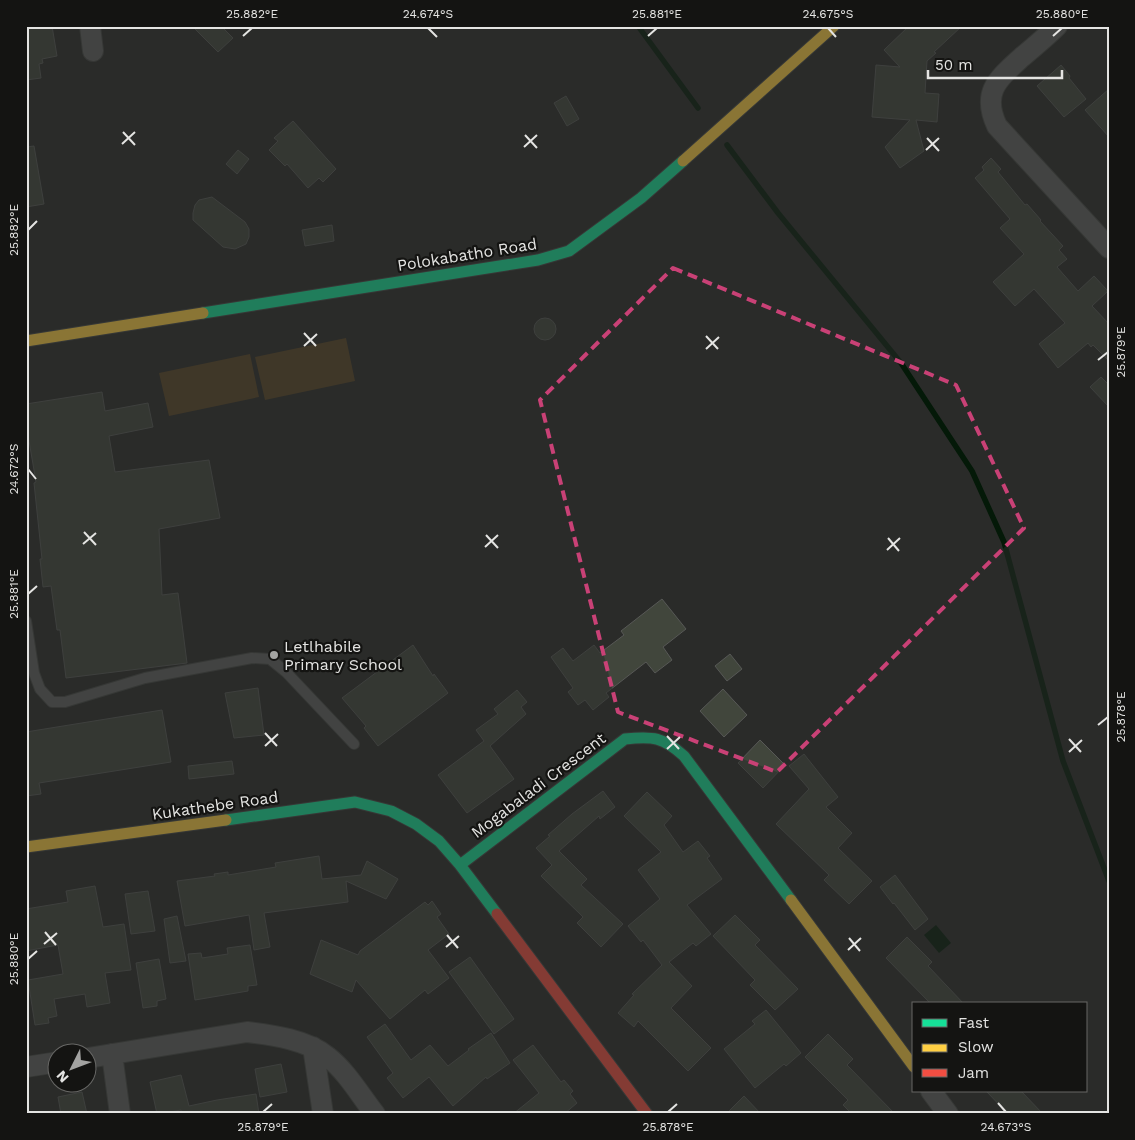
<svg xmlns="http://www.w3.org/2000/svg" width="1135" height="1140" font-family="'Work Sans',sans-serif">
<rect width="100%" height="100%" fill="#2a2b29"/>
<path fill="#5a4526" d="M346,338L355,381L265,400L255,357Z
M250,354L259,397L169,416L159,373Z"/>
<path fill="#041908" d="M936,925L951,943L939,953L924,935Z"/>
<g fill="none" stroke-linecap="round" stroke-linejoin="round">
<path stroke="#041908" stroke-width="5.5" d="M638,26L698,108
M727,145L778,213L901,363L972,471L1004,542L1063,761L1109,881"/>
</g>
<path fill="#41463c" stroke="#575856" d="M26,26H52L57,56L42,59L43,63L39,64L41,78L26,80Z
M192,26H221L233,38L218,52Z
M909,26H962L934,52L936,53L927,61L925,93L939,94L937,122L916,120L924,151L900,168L885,147L910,120L872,117L876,65L900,67L884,50Z
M1061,65L1070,76L1069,78L1086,99L1064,117L1037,86Z
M1109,89V137L1085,110Z
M566,96L579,119L567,126L554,103Z
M293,121L336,169L323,182L319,178L308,188L287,164L285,166L269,150L278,141L274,138Z
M34,146L44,204L26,207V147Z
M238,150L249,159L237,174L226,164Z
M991,158L1001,169L998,172L1025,205L1027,204L1041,220L1040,221L1063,246L1059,250L1067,259L1057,267L1078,291L1094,276L1108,291L1092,306L1109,324V361L1093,345L1091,347L1088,343L1058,368L1039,344L1065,323L1034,289L1015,306L993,282L1024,254L1000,228L1010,219L975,178L984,170L982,167Z
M212,197L245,222L249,229V237L246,244L235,249L223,247L193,220V213L195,205L199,200Z
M332,225L334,241L305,246L302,230Z
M534 329a11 11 0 1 1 22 0a11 11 0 1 1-22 0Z
M1101,377L1109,385V407L1090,387Z
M102,392L105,411L148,403L153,427L109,436L115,472L209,460L220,518L159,529L162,595L178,593L187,663L66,678L60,630H57L51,586L43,587L40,559H42L34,483L36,482L26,423V404Z
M662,599L686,629L663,647L672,660L655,673L646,662L606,693L609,697L593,710L585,700L578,705L568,692L573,688L551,657L563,648L573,661L594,645L600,653L624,635L621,631Z
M413,645L433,676L434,674L448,693L378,746L364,728L366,726L342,698Z
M730,654L742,669L727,681L715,666Z
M258,688L264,735L234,738L225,693Z
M723,689L747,715L724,737L700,711Z
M517,690L527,702L521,707L526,714L490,746L514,779L467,813L438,775L484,741L476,730L498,714L494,709Z
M162,710L171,762L39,783L41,794L26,796V732Z
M760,740L785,765L763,788L738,763Z
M804,754L838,797L826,807L852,833L838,848L872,881L849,904L824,880L829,875L776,824L809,789L789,766Z
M232,761L234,774L189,779L188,766Z
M603,791L615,807L600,819L599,816L559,851L587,879L581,885L623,924L601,947L577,923L583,917L541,876L552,865L536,848L550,836L548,835L572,814Z
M647,792L672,816L664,825L683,852L698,841L710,856L707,858L722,879L687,905L711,934L696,946L693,943L669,962L692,986L671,1008L711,1048L688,1071L638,1021L634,1027L618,1013L634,995L632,994L662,965L643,940L641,942L628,926L660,899L638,870L661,852L624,816Z
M319,856L322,879L361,875L367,861L398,879L386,899L346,881L348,902L264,913L270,947L254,950L249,915L185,926L177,881L215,876L214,874L228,872V875L276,867L275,863Z
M895,875L928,919L915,930L894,903L893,904L880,887Z
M95,886L103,927L124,924L131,970L105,973L110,1003L87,1007L85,994L54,999L57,1016L48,1018L49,1023L35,1025L28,980L63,974L58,945L26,951V909L68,902L66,891Z
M148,891L155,931L131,934L125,894Z
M432,901L441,914L437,917L449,934L428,950L449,978L428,994L425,990L390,1019L356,980L352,992L310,974L321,940L358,955L360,951L425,902L428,905Z
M735,915L760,940L755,945L798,989L775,1010L750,985L755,980L713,936Z
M177,916L186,961L170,963L164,919Z
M907,937L932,962L928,966L964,1004H931L886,958Z
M250,945L257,985L248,986V991L195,1000L188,954L201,953L202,958L228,954L227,948Z
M470,957L514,1019L494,1034L449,972Z
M159,959L166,999L157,1001V1006L143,1008L136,963Z
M766,1010L801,1053L786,1066L784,1064L755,1088L724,1049L755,1024L752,1021Z
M385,1024L411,1060L430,1045L448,1066L469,1050L468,1049L491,1033L510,1063L487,1079L486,1077L453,1106L429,1077L403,1098L387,1078L393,1073L367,1037Z
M828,1034L853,1059L847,1065L895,1114H852L843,1105L848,1100L805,1057Z
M533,1045L561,1082L564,1080L573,1091L570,1094L577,1103L564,1114H513L539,1093L513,1060Z
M281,1064L287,1092L260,1097L255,1069Z
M181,1075L189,1106L217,1100L256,1094L259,1114H182L181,1110L157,1114L150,1082Z
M986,1091H1021L1043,1114H1008Z
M82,1092L87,1114H61L58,1097Z
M744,1096L761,1114H726Z"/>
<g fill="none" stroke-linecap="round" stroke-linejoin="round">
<defs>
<path id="lane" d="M26,621L34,673L40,689L52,702H65L145,678L252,658L270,659L286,672L354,744"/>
<path id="street" d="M90,26L93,51
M1057,26C1046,37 1034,47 1022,57C998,79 981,92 997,126L1109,248
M313,1047L323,1114
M112,1054L120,1114
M88,1058L247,1032C273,1035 308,1040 328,1057C347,1072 360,1095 375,1114
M26,1067L58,1062
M931,1091L948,1114"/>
<path id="fast" d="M203,313L538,260L569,251L641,198L683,161
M226,820L355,802L391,811L416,824L439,841L460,865L497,914
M460,865L625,739C653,736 663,737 684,756L791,900"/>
<path id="slow" d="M683,161L834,26
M26,341L203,313
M26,847L226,820
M791,900L914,1067"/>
<path id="jam" d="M497,914L647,1114"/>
</defs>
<use href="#lane" stroke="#454644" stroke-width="12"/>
<use href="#street" stroke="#454644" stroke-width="22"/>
<use href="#fast" stroke="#454644" stroke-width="13"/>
<use href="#slow" stroke="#454644" stroke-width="13"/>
<use href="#jam" stroke="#454644" stroke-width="13"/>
<use href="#lane" stroke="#60615f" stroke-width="10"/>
<use href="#street" stroke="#60615f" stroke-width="20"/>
<use href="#fast" stroke="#16e098" stroke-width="11"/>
<use href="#slow" stroke="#ffcf43" stroke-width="11"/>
<use href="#jam" stroke="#f24e42" stroke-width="11"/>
</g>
<path d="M0 0H1135V1140H0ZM673,268L956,385L1024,528L777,772L618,712L540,400Z" fill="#2a2b29" fill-opacity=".55" fill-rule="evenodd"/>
<path fill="none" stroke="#c94176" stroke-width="4" stroke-dasharray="10 6" stroke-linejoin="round" d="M673,268L956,385L1024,528L777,772L618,712L540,400Z"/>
<path fill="none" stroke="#e4e4e2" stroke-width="2" d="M428,28L437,37M828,28L836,37M243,36L252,28M648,36L657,28M1053,36L1062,28M123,132L135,145M525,135L537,148M927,138L939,151M122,144L135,132M524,147L537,135M926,150L939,138M28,230L37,221M304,333L316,346M706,336L718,349M304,346L317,334M706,349L719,337M1098,360L1108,352M28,469L36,479M84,532L96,545M486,535L498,548M888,538L899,551M83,544L96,533M485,547L498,535M887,550L900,538M28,594L37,586M1098,725L1108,717M265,733L277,746M667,736L679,749M1069,739L1081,752M265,746L278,734M667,749L680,737M1069,752L1082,740M45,932L56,945M447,935L458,948M849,938L860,951M44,944L57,933M446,947L459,936M848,950L861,938M28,959L37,951M998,1103L1006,1112M263,1112L272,1104M668,1112L677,1104"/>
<circle fill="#a3a3a1" stroke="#141412" stroke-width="2" cx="274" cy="655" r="5"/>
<g text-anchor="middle" stroke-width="4.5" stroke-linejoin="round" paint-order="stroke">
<g font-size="16" fill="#e4e4e2" stroke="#141412">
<text transform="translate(467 254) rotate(-9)" y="6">Polokabatho Road</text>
<text transform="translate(538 785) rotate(-37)" y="6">Mogabaladi Crescent</text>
<text transform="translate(215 805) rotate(-8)" y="6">Kukathebe Road</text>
</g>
<g font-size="16" fill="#e4e4e2" stroke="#141412" text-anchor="start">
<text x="284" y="652">Letlhabile<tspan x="284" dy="18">Primary School</tspan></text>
</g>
</g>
<rect width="1135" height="1140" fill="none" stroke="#141412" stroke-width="55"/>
<rect x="912" y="1002" width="175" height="90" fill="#141412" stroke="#676765"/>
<rect x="922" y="1019" width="25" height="8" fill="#16e098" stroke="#676765"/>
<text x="958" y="1028" font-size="15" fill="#e4e4e2">Fast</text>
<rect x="922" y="1044" width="25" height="8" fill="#ffcf43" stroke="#676765"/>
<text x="958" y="1052" font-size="15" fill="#e4e4e2">Slow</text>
<rect x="922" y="1069" width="25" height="8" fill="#f24e42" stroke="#676765"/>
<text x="958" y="1078" font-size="15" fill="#e4e4e2">Jam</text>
<g transform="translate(72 1068) rotate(228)"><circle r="24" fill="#141412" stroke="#676765"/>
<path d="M0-4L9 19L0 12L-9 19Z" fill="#a3a3a1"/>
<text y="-8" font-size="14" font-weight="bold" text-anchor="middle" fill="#e4e4e2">N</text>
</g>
<path d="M928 70v8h134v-8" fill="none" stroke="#e4e4e2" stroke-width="2.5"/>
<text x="935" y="70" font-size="15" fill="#e4e4e2" stroke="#141412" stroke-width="4" paint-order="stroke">50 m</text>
<rect x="28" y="28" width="1080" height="1084" fill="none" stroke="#e4e4e2" stroke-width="2"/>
<g font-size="12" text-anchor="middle" fill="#e4e4e2">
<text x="252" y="18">25.882°E</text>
<text x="428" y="18">24.674°S</text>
<text x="657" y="18">25.881°E</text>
<text x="828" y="18">24.675°S</text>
<text x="1062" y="18">25.880°E</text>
<text transform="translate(14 230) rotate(-90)" y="4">25.882°E</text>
<text transform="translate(1121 352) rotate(-90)" y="4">25.879°E</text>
<text transform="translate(14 469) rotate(-90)" y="4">24.672°S</text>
<text transform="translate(14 594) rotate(-90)" y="4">25.881°E</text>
<text transform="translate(1121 717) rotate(-90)" y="4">25.878°E</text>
<text transform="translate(14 959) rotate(-90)" y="4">25.880°E</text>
<text x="263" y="1131">25.879°E</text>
<text x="668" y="1131">25.878°E</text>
<text x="1006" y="1131">24.673°S</text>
</g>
</svg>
